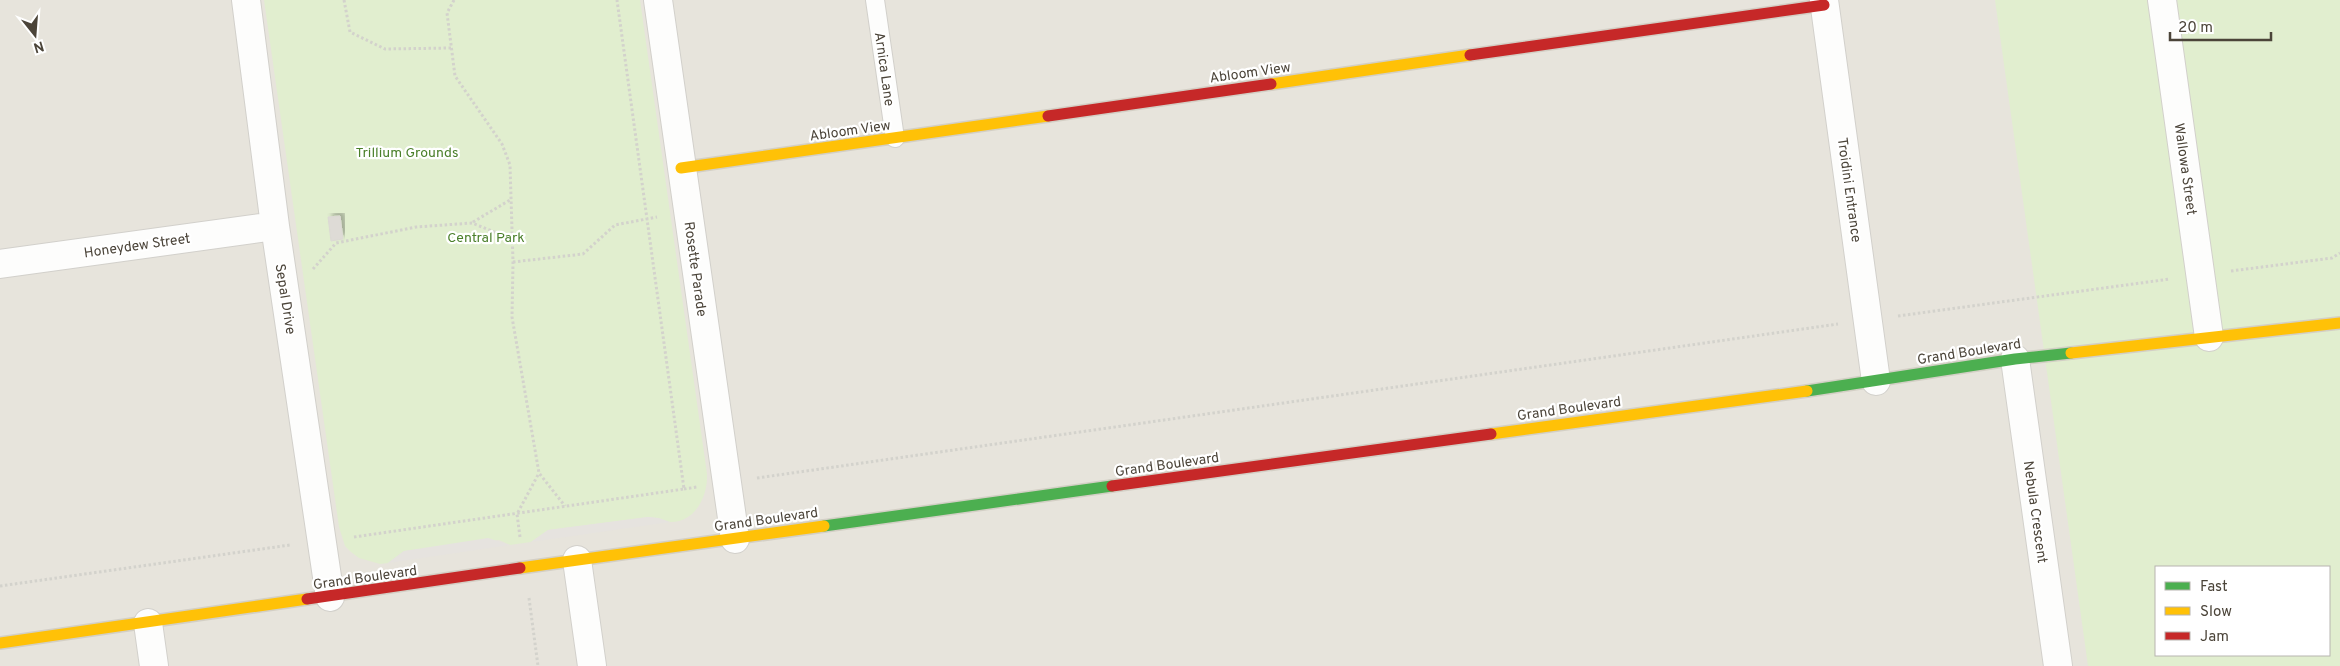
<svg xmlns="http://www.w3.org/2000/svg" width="2340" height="666" font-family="Overpass,sans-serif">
<defs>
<filter id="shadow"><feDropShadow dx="4.5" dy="-4.5" stdDeviation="2.5" flood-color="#0004"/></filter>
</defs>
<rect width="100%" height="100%" fill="#f4f2ee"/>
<path fill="#e7e4dc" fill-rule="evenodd" d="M0,0H2340V666H0ZM2156,567H2329V655H2156Z"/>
<path fill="#e1eecf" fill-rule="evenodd" d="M264,0H640L707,474C708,495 696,522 671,522C664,522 656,517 648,517L548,530L531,542L510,545L499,540L404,551L388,563L380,564L359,558L351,552L345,546L339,527Z
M1995,0H2340V666H2088ZM2156,567H2329V655H2156Z"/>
<path fill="#e6e3df" d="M648,517L659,518L670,522L531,542L548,530Z
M488,538L510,545L388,563L404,551Z"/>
<path fill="#dedbd6" stroke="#dcd9d4" filter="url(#shadow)" d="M340,216L343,239L331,241L328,217Z"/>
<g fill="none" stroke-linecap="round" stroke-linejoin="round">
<defs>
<path id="lane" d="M875,0L895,138"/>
<path id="street" d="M246,0L275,226L330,597
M658,0L735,539
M1824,0L1876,381
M2162,0L2209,337
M0,264L275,226
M2015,359L2058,666
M577,560L592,666
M148,623L154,666"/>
<path id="fast" d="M1807,391L2015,359L2071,353
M824,526L1112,486"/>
<path id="slow" d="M1271,84L1470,55
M681,168L1048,116
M2071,353L2340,323
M1491,434L1807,391
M520,568L824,526
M0,643L307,599"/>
<path id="jam" d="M1470,55L1824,5
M1048,116L1271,84
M1112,486L1491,434
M307,599L520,568"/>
</defs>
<use href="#lane" stroke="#d2d0cb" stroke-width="20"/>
<use href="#street" stroke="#d2d0cb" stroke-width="30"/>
<use href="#fast" stroke="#d3cfc5" stroke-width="14"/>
<use href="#slow" stroke="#d3cfc5" stroke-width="14"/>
<use href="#jam" stroke="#d3cfc5" stroke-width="14"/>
<path stroke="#d3d2cc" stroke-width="3" stroke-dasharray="2.5 2.5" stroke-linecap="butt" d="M344,0L350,32L385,49L451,48
M454,0L447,13L455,76L502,144L510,165L513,262L512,317L539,473L565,506
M473,222L510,200
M513,262L583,254L615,225L657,217
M313,269L336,243L416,227L472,223L512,239
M2231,271L2332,258L2340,253
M1898,316L2170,279
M757,478L1838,324
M684,489L697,487
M354,537L684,489L617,0
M520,537L517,514L539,473
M0,586L290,545
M529,598L538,666"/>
<use href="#lane" stroke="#fdfdfc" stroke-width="18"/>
<use href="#street" stroke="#fdfdfc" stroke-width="28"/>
<use href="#fast" stroke="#4caf50" stroke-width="11"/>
<use href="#slow" stroke="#ffc107" stroke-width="11"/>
<use href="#jam" stroke="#c62828" stroke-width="11"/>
</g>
<g text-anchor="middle" stroke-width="4.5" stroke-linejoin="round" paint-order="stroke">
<g font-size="14" fill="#4b4439" stroke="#fff">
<text transform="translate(885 69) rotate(82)" y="5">Arnica Lane</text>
<text transform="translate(1250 72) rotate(-8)" y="5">Abloom View</text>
<text transform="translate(850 130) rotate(-8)" y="5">Abloom View</text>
<text transform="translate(2186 169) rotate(82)" y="5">Wallowa Street</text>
<text transform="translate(1850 190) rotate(82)" y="5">Troidini Entrance</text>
<text transform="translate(137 245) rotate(-8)" y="5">Honeydew Street</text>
<text transform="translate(696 269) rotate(82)" y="5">Rosette Parade</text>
<text transform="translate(286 299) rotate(81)" y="5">Sepal Drive</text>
<text transform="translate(1969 351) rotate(-9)" y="5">Grand Boulevard</text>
<text transform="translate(1569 408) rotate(-8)" y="5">Grand Boulevard</text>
<text transform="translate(1167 464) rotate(-8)" y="5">Grand Boulevard</text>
<text transform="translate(2036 512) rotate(82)" y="5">Nebula Crescent</text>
<text transform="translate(766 519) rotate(-8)" y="5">Grand Boulevard</text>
<text transform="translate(365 577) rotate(-8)" y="5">Grand Boulevard</text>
</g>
<g font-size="14" fill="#4a7f2a" stroke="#fff">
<text x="407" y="157">Trillium Grounds</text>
<text x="486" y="242">Central Park</text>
</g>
</g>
<rect x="2155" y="566" width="175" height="90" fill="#ffffff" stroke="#b7b4b0"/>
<rect x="2165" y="582" width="25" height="8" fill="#4caf50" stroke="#b7b4b0"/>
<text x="2200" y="591" font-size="15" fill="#4b4439">Fast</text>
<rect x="2165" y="607" width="25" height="8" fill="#ffc107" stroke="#b7b4b0"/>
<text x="2200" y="616" font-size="15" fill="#4b4439">Slow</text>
<rect x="2165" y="632" width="25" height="8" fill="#c62828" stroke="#b7b4b0"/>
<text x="2200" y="641" font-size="15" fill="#4b4439">Jam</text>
<g transform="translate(35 35) rotate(163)" stroke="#ffffff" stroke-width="4" paint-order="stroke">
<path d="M0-4L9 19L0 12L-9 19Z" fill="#4b4439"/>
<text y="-8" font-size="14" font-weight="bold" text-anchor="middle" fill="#4b4439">N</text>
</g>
<path d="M2170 32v8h101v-8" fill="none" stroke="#4b4439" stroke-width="2.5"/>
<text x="2178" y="32" font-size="15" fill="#4b4439" stroke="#ffffff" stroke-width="4" paint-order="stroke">20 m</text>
</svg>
